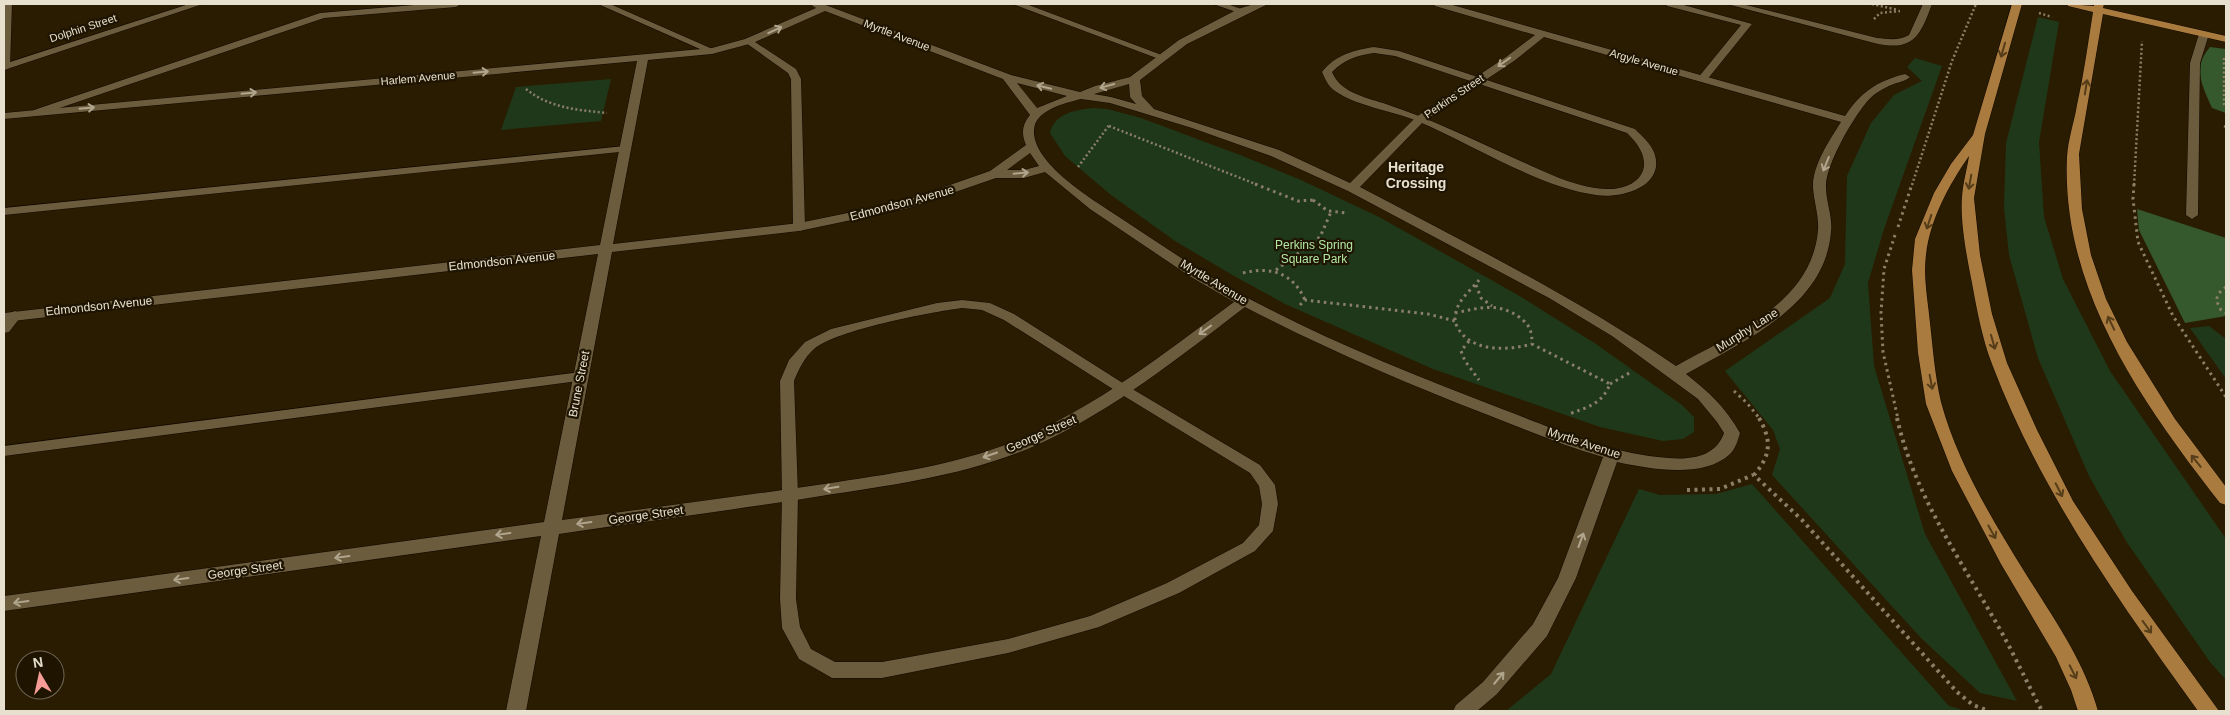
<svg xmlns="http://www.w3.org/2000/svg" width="2230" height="715" font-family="Helvetica,sans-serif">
<rect width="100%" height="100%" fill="#2a1c00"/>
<path fill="#20381a" d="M2038,17L2059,22L2039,142L2044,217L2063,279L2110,371L2226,539V680L2210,662L2126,541L2089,476L2038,358L2009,255L2004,208L2006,143Z
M1915,58L1942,66L1884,229L1868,283L1874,366L1925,534L2017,701L1980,693L1921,638L1772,475L1780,449L1773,430L1725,371L1830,298L1845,264L1847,176L1871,123L1894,95L1922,81L1907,67Z
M611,79L601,121L501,130L516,87Z
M1093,108L1107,109L1141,118L1240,155L1301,180L1379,217L1518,295L1596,344L1682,405L1694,417V432L1683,439L1663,441L1600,427L1433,369L1285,304L1234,276L1175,241L1111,195L1065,156L1050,133C1054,113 1076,110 1093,108Z
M2209,326L2226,339V379L2190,328Z
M1752,484L1949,706L1966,711H1506L1551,674L1639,489L1660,495L1716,494Z"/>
<path fill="#36582d" d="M2210,47L2226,49V113L2212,108C2202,85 2192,68 2210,47Z
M2137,209L2226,238V316L2185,323L2139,230Z"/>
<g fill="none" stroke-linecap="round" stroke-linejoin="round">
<defs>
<path id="lane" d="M4,4H12L10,67L5,70Z
M426,4H461L456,7L324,18L42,114L38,115L33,112L34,110L320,13Z
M598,4H610L717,51L715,53H709Z
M1013,4H1026L1167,57L1162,60L1159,59Z
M1213,4H1227L1247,11L1242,14Z
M1666,4H1680L1752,24L1706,81L1702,82L1697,79L1741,25L1667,6Z
M1727,4H1742L1877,38C1888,39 1899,41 1909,35L1923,4H1932C1920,37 1913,52 1874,43Z
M2204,31L2209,34L2200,63L2198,215L2192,219L2186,215L2190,63L2199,34Z
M749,38L796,69L801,79L805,227L803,230L799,231L793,227L791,79L788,73L746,43V39Z
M1374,47L1399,51L1635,129C1642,136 1650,143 1654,152C1667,187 1620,199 1596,195C1538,187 1472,144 1417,121C1391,110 1358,107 1335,91C1328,86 1325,79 1322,72C1335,55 1354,50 1374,47ZM1374,53L1395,56L1627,133C1663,167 1637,195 1595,188C1567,184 1541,170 1516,159C1472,139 1429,118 1383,103C1364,97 1340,92 1332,72C1344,60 1357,55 1374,53Z
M625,146L631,149L629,151L4,215V208Z
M962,300L990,303L1014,314L1129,387L1260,465L1275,485L1278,504L1273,531L1255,551L1179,593L1099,627L1008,653L882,678H832L799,659L782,628L780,599L782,495L780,381L789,360L805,342L831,329L937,303ZM962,308L982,310L1004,320L1119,393L1250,473L1259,486L1262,504L1259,525L1243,543L1167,583L1090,616L1008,639L882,662H835L811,649L800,627L796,599L798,495L794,381C799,369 804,358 814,349C836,330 931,312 962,308Z
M15,311L22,315L9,332L4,333C4,323 4,314 15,311Z
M581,372L586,374L588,377L586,380L4,456V446Z"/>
<path id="street" d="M810,4H823L1011,75L1080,92L1095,86L1130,77L1179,40L1238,9L1254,4H1268L1187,44L1140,80L1142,96L1154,109L1279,150L1350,183L1416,117L1506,57L1535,35L1435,6L1434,4H1449L1845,116C1861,92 1877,81 1905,74L1910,77C1906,81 1899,82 1894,84C1883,88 1873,94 1866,103C1853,118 1825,166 1826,187C1826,202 1833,217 1831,232C1825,307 1743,341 1686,374C1708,391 1726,408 1740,433C1738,440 1736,448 1730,454C1704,479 1649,469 1617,462L1576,578L1547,636L1497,694L1477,711H1453L1456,705L1483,682L1533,624L1558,578L1603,457C1564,446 1526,430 1488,415C1405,383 1324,348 1245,307C1178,358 1114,410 1037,445C969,475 894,485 821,496C734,510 647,521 559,534L526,711H506L541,536L4,611V596L544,522L598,254L4,322V313L600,245L637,61L4,119V113L712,48L745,39L816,8ZM825,11L1003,79L1030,115C1022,125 1021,133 1026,145L990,171L901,202L799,223L613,244L648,60L712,54L753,43ZM1544,37L1841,122C1829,141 1812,166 1813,188C1814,202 1819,216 1818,230C1812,304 1731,335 1676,366C1575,297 1468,244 1360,187L1424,121L1514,61ZM1017,83L1067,96L1037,108ZM1129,84L1130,97L1136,104L1111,97L1094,94ZM1081,99L1110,103L1192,128L1271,156L1348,191L1549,298L1612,336L1698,399L1717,422L1724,433C1714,461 1683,460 1658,457C1603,451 1553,428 1502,409C1411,374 1320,338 1235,291C1196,269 1159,243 1122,219C1097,202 1032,165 1034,130C1035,110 1065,103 1081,99ZM1030,153L1039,166L1024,170H1007ZM1045,172L1090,209L1191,277L1234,302C1163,354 1097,407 1015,441C954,466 888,474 824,484C736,497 649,508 562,520L612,252L799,231L909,208L996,178H1024Z"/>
<path id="secondary" d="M189,4H203L4,70V64Z"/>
<path id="primary" d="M2012,4H2022L1985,134L1974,198L1980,255L1992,314L2007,363L2037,430L2073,501L2132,591L2219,711H2198C2119,601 2040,491 1992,364C1982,338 1977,310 1972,283C1967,258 1960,222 1962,197C1963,183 1967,169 1969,156C1949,185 1930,219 1926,255C1923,277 1928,301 1930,323C1933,350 1935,376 1941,402C1957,462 1992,519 2024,571C2052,616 2084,660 2098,711H2078L2071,690L2056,657L2001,564L1952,471L1926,404L1918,353L1912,270L1915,239L1934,193L1951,164L1973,135Z
M2067,4L2094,6V4H2104L2103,8L2226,36V42L2103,14L2079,154L2082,209L2091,255L2106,299L2127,342L2175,419L2226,487V505L2220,503C2143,404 2061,290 2067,157C2068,139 2074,123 2077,105C2084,74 2088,43 2093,12L2068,6Z"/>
</defs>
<use href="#lane" stroke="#100700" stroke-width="1"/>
<use href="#street" stroke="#100700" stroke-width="1"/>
<use href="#secondary" stroke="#100700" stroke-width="1"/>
<use href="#primary" stroke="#100700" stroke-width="1"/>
<path stroke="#8a7f68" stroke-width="2.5" stroke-dasharray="2 2.5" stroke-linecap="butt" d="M1872,4L1898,10
M2039,13L2052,17
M1874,19L1880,13L1900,11
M2224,58V104L2226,106
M526,89C549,108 578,110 607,113
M1109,126L1258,185
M2224,126L2226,127
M1078,167L1110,124
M1912,185L1952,61L1976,4
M2134,185L2142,41"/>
<path stroke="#8a7f68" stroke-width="3" stroke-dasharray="2.5 4" stroke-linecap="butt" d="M1255,184L1298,201L1313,200
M2134,184L2133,199L2138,242L2173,316L2226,397
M1313,200L1328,211L1347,213
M1898,227L1912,184
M1895,235L1884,269L1881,313L1883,352L1898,419
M1276,270L1320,237L1331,212
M1243,273C1271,266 1293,273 1305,300
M1479,280C1471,290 1459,299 1456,312C1454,318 1455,324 1459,330C1475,353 1509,350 1532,344
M1476,285L1481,298L1492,306
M2226,287L2219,293L2216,300L2221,310L2226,313
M1300,305L1305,300L1428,314L1455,321
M1455,313C1479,308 1498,302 1519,317C1530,325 1532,331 1532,344L1610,384C1602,404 1588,407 1569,414
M1469,341L1461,351L1465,361L1479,380
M1610,384L1631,372
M1734,391L1747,403L1760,419"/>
<path stroke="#8a7f68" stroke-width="4" stroke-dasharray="3 4.5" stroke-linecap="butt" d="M1759,418C1772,441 1771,455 1754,475L1802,520L1957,692L1973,705L1989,711
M1897,418C1914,494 1960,559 1998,626C2014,654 2027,683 2042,711
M1687,490L1720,489L1753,475"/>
<use href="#lane" fill="#6b5c3d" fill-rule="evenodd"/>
<use href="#street" fill="#6b5c3d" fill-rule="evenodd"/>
<use href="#secondary" fill="#6b5c3d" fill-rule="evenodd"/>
<use href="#primary" fill="#a97b3f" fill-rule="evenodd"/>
</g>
<defs><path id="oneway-shaft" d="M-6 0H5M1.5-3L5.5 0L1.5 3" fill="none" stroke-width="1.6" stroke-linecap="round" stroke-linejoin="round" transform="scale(1.25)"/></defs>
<g stroke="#b0a58d">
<use href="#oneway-shaft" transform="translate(775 30) rotate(-25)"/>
<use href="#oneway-shaft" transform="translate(1504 62) rotate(145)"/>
<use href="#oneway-shaft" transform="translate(481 72) rotate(-5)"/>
<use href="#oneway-shaft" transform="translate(1107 86) rotate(165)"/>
<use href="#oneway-shaft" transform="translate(1044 87) rotate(-166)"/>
<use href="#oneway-shaft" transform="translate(249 93) rotate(-5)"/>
<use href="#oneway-shaft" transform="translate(87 108) rotate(-5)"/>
<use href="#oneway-shaft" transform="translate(1826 164) rotate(112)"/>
<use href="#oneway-shaft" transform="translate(1021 173) rotate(-5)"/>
<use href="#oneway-shaft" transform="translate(1205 330) rotate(144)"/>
<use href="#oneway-shaft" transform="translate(990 455) rotate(161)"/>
<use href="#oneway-shaft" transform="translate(831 488) rotate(171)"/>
<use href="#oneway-shaft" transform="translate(584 523) rotate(172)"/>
<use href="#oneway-shaft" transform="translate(503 534) rotate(172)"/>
<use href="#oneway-shaft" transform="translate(1581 540) rotate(-70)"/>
<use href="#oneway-shaft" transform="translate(342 557) rotate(172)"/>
<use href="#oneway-shaft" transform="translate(181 579) rotate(172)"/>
<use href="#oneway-shaft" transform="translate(21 602) rotate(172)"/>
<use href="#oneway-shaft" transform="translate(1499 678) rotate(-50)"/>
</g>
<g stroke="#563d19">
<use href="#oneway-shaft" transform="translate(2003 50) rotate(106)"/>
<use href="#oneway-shaft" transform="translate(2086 87) rotate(-81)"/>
<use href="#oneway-shaft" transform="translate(1970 182) rotate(100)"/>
<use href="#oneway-shaft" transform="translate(1929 222) rotate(108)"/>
<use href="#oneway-shaft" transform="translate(2111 323) rotate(-116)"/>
<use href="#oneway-shaft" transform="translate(1993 342) rotate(74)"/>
<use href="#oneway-shaft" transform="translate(1931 382) rotate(79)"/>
<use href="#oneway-shaft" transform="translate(2196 461) rotate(-129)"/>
<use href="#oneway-shaft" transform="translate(2059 490) rotate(63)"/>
<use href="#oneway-shaft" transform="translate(1992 532) rotate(61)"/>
<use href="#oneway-shaft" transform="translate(2147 627) rotate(54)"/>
<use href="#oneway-shaft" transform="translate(2073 672) rotate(63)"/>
</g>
<g text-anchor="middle" stroke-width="4.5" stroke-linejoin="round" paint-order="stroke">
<g font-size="11" fill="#e8e0cf" stroke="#1e1400">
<text transform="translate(83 28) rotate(-18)" y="4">Dolphin Street</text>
<text transform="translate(897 35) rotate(21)" y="4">Myrtle Avenue</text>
<text transform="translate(1644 62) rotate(16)" y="4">Argyle Avenue</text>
<text transform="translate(418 78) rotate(-5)" y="4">Harlem Avenue</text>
<text transform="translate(1454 96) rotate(-34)" y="4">Perkins Street</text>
</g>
<g font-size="12" fill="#e8e0cf" stroke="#1e1400">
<text transform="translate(902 203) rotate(-15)" y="4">Edmondson Avenue</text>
<text transform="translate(502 261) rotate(-6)" y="4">Edmondson Avenue</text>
<text transform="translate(1214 282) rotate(31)" y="4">Myrtle Avenue</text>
<text transform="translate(99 306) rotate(-6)" y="4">Edmondson Avenue</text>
<text transform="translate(1747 330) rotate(-32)" y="4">Murphy Lane</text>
<text transform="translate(579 384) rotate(-79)" y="4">Brune Street</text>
<text transform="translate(1041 434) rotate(-24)" y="4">George Street</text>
<text transform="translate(1584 443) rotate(18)" y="4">Myrtle Avenue</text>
<text transform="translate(646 515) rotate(-8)" y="4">George Street</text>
<text transform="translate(245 570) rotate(-8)" y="4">George Street</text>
</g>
<g font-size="12" fill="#b1e7a2" stroke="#1e1400">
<text x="1314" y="249">Perkins Spring<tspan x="1314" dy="14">Square Park</tspan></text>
</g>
<g font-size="14" font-weight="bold" fill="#e8e0cf" stroke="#1e1400">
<text x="1416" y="172">Heritage<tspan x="1416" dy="16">Crossing</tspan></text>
</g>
</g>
<rect width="2230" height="715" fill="none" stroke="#e8e0cf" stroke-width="10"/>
<g transform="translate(40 675) rotate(351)"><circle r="24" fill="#1e1400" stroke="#6f6653"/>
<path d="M0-4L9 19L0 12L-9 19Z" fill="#f59c96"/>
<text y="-8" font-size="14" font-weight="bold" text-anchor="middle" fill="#e8e0cf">N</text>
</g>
</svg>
